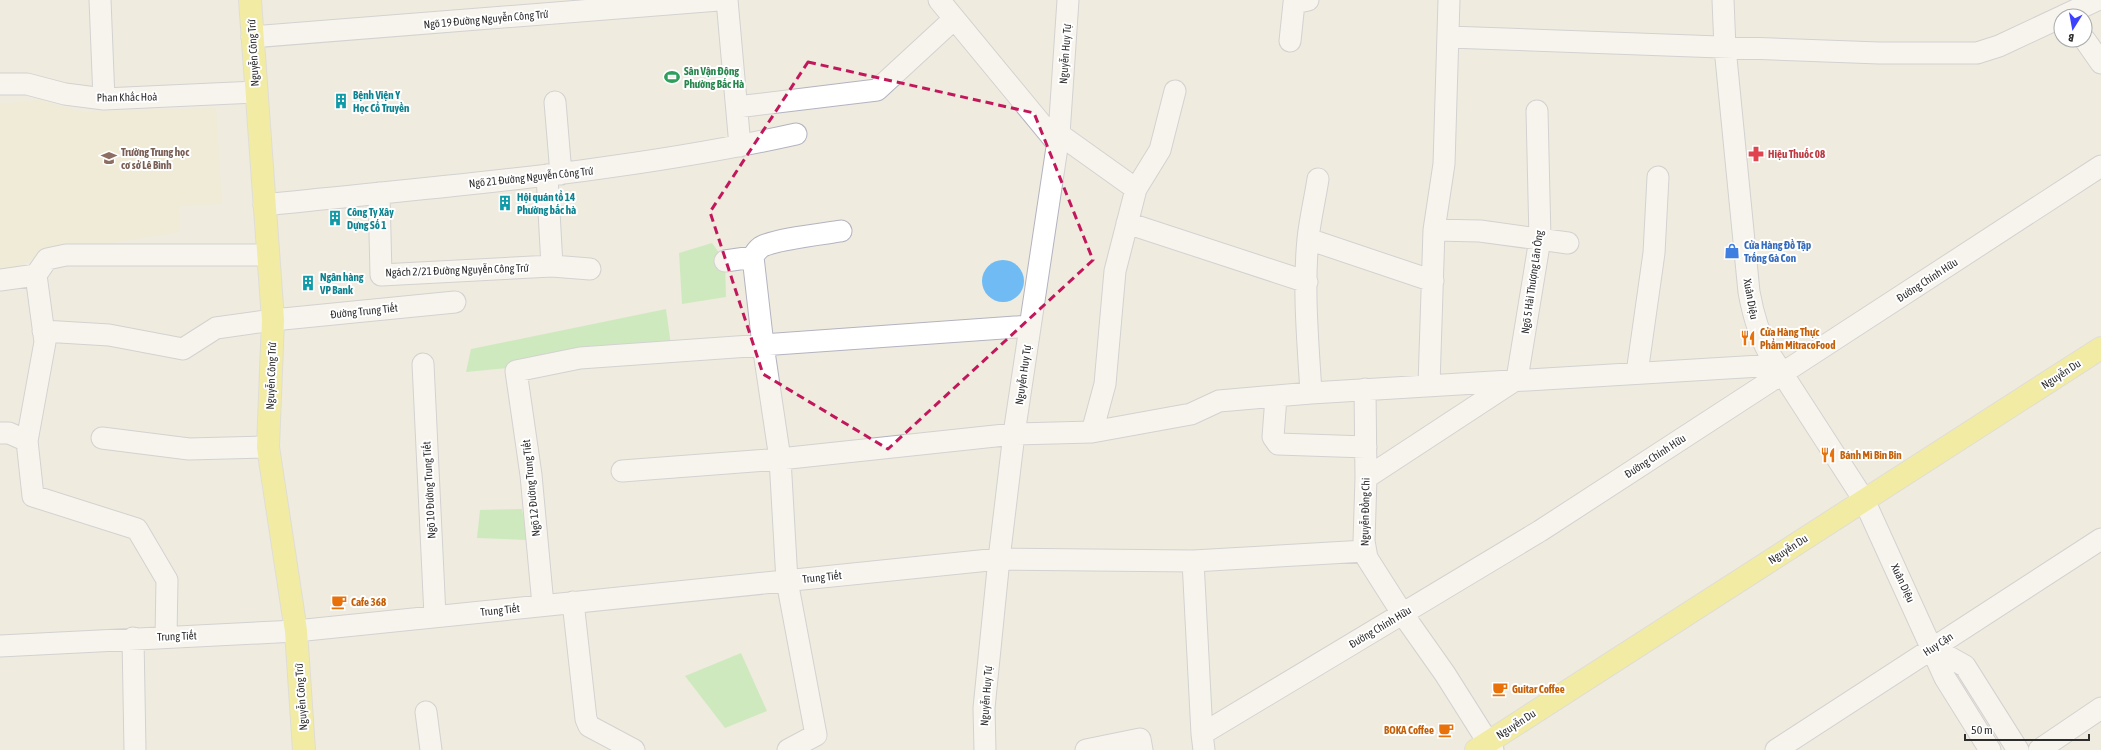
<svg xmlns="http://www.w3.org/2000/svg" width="2101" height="750" font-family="'Asap Condensed',sans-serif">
<rect width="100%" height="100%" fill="#efebdf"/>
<path fill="#f0ebcf" d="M41,100L82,112L216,108L222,204L179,206L180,232L46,253L12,269L0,268V104Z"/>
<path fill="#a8e79a" d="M712,243L725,261L726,297L682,304L679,253Z
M666,309L672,352L466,372L471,349Z
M522,509L527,540L477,538L480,510Z
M741,653L767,711L725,728L685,676Z"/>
<path fill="#70bbf3" d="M982 281a21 21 0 1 1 42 0a21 21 0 1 1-42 0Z"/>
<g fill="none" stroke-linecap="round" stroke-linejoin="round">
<defs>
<path id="minor" d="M100,0L104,99
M727,0L740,146
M939,0L1057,143
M1723,0L1725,48L1749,292C1753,314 1758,333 1769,353L1864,500L1945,678L1990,750
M2063,16L2097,0
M252,37L719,0
M1449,37L1879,53H1977L1999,46L2061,17
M2085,40L2101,63
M1290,41L1294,3L1308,0
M0,84H27L65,94L104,99L256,92
M555,102L561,174
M737,107L877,90L954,19
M1059,134L1136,189
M547,175L552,266
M379,193L381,275L552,266L590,269
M264,205C442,186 621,173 796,134
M1127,223L1307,282
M1434,230L1480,231L1568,243
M1308,239L1433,281
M725,261L753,257
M36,275L47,259L66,255H268
M0,280L36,275L45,342L27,441L33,496L137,529L167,580L166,636
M43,331L109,335L183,349L216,328L273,320L455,302
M423,364L435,616
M1637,373L1654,253L1658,177
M1429,385L1434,230L1444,164L1449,0
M1365,389L1366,478L1364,541L1367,558L1402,613L1445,674L1493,750
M1311,393C1308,342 1303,290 1308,239C1310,219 1315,199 1318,179
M1276,397L1273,437L1278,444L1366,447
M1092,432L1191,414L1219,401L1311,393L1777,365
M0,433H9L27,441
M102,438L189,449L268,447
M622,471L780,459L1014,434L1092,432L1105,384L1115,271L1136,189L1160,150L1175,91
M1366,478L1517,379L1540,239L1537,111
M1193,561L1202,734L1204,750
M573,602L586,719L589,726L634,750
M543,605L531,475L516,371L580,358L1030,326
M133,638L135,750
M0,646L296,631L999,559L1193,561L1365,551
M1933,648L1965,666L2018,750
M426,712L431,750
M1202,734L1540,531L2101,166
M788,750L816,735L787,581L780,459L763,345L753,257C755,253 757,250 761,247C775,239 822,234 841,231
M985,750L984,708L999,559L1014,434L1059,134L1068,0
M1086,750L1140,739L1142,750
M1776,750L2101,539
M2039,750L2101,708"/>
<path id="major" d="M250,0L273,320L268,447L296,631L304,750
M1476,750L2101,348"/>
</defs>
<use href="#minor" stroke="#b3b3c1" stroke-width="23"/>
<use href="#major" stroke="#cdcdcd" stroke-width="24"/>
<use href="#minor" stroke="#fff" stroke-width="21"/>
<use href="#major" stroke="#f6ec5d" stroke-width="22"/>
</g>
<path d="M0 0H2101V750H0ZM808,62L1034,113L1093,260L888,449L763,374L710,212Z" fill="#efebdf" fill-opacity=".55" fill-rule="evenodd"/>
<path fill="none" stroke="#c2185b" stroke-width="3" stroke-dasharray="8 5" stroke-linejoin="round" d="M808,62L1034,113L1093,260L888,449L763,374L710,212Z"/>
<defs>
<symbol id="stadium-bare" viewBox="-9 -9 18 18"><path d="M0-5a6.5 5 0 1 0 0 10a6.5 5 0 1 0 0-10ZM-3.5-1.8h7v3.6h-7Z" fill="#2e9e5b" stroke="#fff" stroke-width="2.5" paint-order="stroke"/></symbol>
<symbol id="building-bare" viewBox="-9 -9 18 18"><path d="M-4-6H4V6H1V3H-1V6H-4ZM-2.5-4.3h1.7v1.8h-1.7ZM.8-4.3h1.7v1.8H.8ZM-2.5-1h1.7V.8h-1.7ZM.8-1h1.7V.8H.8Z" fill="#0f9aa8" stroke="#fff" stroke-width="2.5" paint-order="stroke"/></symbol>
<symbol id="pharmacy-bare" viewBox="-9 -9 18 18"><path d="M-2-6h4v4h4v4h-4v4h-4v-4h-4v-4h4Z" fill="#e0444e" stroke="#fff" stroke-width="2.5" paint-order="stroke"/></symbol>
<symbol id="school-bare" viewBox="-9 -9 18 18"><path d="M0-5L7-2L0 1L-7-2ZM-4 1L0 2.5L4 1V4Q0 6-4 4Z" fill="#8d6e63" stroke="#fff" stroke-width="2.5" paint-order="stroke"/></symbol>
<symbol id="shop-bare" viewBox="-9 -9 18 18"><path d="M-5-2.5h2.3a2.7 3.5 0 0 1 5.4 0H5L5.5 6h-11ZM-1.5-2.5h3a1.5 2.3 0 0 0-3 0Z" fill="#3f7fe0" stroke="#fff" stroke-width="2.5" paint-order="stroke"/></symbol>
<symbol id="restaurant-bare" viewBox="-9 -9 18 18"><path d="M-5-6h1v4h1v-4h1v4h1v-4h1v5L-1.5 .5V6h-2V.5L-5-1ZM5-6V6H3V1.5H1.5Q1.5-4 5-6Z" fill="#e8710a" stroke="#fff" stroke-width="2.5" paint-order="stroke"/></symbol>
<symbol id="cafe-bare" viewBox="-9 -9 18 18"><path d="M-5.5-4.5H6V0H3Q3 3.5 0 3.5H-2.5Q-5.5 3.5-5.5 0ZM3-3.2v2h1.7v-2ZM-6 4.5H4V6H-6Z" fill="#e8710a" stroke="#fff" stroke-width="2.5" paint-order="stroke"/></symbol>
</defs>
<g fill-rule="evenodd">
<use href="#stadium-bare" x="661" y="66" width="22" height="22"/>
<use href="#building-bare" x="330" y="90" width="22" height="22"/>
<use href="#pharmacy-bare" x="1745" y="143" width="22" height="22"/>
<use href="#school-bare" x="98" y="147" width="22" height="22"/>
<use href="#building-bare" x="494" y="192" width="22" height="22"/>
<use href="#building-bare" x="324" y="207" width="22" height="22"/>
<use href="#shop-bare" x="1721" y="240" width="22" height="22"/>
<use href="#building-bare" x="297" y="272" width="22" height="22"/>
<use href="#restaurant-bare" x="1737" y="327" width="22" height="22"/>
<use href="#restaurant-bare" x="1817" y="444" width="22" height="22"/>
<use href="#cafe-bare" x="328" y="591" width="22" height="22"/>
<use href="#cafe-bare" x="1489" y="678" width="22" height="22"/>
<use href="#cafe-bare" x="1435" y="719" width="22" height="22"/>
</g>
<g text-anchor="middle" stroke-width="4" stroke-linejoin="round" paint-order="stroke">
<g font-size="11" fill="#2d2d2d" stroke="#fff">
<text transform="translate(486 19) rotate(-5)" y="4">Ngõ 19 Đường Nguyễn Công Trứ</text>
<text transform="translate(253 53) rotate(-93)" y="4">Nguyễn Công Trứ</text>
<text transform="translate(1065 54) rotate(-86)" y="4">Nguyễn Huy Tự</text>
<text transform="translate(127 97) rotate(-1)" y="4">Phan Khắc Hoà</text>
<text transform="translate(531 177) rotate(-6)" y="4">Ngõ 21 Đường Nguyễn Công Trứ</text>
<text transform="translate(457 270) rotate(-2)" y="4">Ngách 2/21 Đường Nguyễn Công Trứ</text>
<text transform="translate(1927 280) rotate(-33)" y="4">Đường Chính Hữu</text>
<text transform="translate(1532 282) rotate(-82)" y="4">Ngõ 5 Hải Thượng Lãn Ông</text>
<text transform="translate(1751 299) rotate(80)" y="4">Xuân Diệu</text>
<text transform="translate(364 311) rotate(-6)" y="4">Đường Trung Tiết</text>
<text transform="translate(2061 374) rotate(-33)" y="4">Nguyễn Du</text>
<text transform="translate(1023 375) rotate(-82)" y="4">Nguyễn Huy Tự</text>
<text transform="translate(271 376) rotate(-88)" y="4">Nguyễn Công Trứ</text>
<text transform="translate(1655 456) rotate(-33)" y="4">Đường Chính Hữu</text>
<text transform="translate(531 488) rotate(-96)" y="4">Ngõ 12 Đường Trung Tiết</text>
<text transform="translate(429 490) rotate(-93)" y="4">Ngõ 10 Đường Trung Tiết</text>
<text transform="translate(1365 512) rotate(-89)" y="4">Nguyễn Đồng Chi</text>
<text transform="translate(1788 549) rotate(-33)" y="4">Nguyễn Du</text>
<text transform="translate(822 577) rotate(-6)" y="4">Trung Tiết</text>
<text transform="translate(1903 583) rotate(65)" y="4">Xuân Diệu</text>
<text transform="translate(500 610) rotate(-6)" y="4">Trung Tiết</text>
<text transform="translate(1380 627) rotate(-31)" y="4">Đường Chính Hữu</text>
<text transform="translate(177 636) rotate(-2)" y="4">Trung Tiết</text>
<text transform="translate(1938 644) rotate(-33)" y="4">Huy Cận</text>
<text transform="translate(986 696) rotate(-86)" y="4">Nguyễn Huy Tự</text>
<text transform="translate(301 697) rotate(-94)" y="4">Nguyễn Công Trứ</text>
<text transform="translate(1516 724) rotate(-33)" y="4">Nguyễn Du</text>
</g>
<g font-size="11" font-weight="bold" fill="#27864d" stroke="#fff" text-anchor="start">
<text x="684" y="75">Sân Vận Động<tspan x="684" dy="13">Phường Bắc Hà</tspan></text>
</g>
<g font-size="11" font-weight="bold" fill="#0d838f" stroke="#fff" text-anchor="start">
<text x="353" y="99">Bệnh Viện Y<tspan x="353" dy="13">Học Cổ Truyền</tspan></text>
<text x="517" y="201">Hội quán tổ 14<tspan x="517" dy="13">Phường bắc hà</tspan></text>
<text x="347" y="216">Công Ty Xây<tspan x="347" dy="13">Dựng Số 1</tspan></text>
<text x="320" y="281">Ngân hàng<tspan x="320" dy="13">VP Bank</tspan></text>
</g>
<g font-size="11" font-weight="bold" fill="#785e54" stroke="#fff" text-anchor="start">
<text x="121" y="156">Trường Trung học<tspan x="121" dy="13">cơ sở Lê Bình</tspan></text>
</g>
<g font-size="11" font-weight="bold" fill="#be3a42" stroke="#fff" text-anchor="start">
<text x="1768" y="158">Hiệu Thuốc 08</text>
</g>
<g font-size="11" font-weight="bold" fill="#366cbe" stroke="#fff" text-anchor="start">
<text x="1744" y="249">Cửa Hàng Đồ Tập<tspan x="1744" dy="13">Trống Gà Con</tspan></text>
</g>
<g font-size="11" font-weight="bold" fill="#c56008" stroke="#fff" text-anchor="start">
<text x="1760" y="336">Cửa Hàng Thực<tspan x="1760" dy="13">Phẩm MitracoFood</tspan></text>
<text x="1840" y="459">Bánh Mì Bin Bin</text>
<text x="351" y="606">Cafe 368</text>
<text x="1512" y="693">Guitar Coffee</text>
<text x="1434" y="734" text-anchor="end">BOKA Coffee</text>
</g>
</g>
<g transform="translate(2073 28) rotate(191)"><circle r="19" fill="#ffffff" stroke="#ababab"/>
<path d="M0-3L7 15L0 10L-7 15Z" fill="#3c40ff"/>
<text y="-6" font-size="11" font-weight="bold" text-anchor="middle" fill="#2d2d2d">B</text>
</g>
<path d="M1965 734v6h124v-6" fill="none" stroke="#2d2d2d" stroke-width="2"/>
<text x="1971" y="734" font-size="12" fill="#2d2d2d" stroke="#ffffff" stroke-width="3" paint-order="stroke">50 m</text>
</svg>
